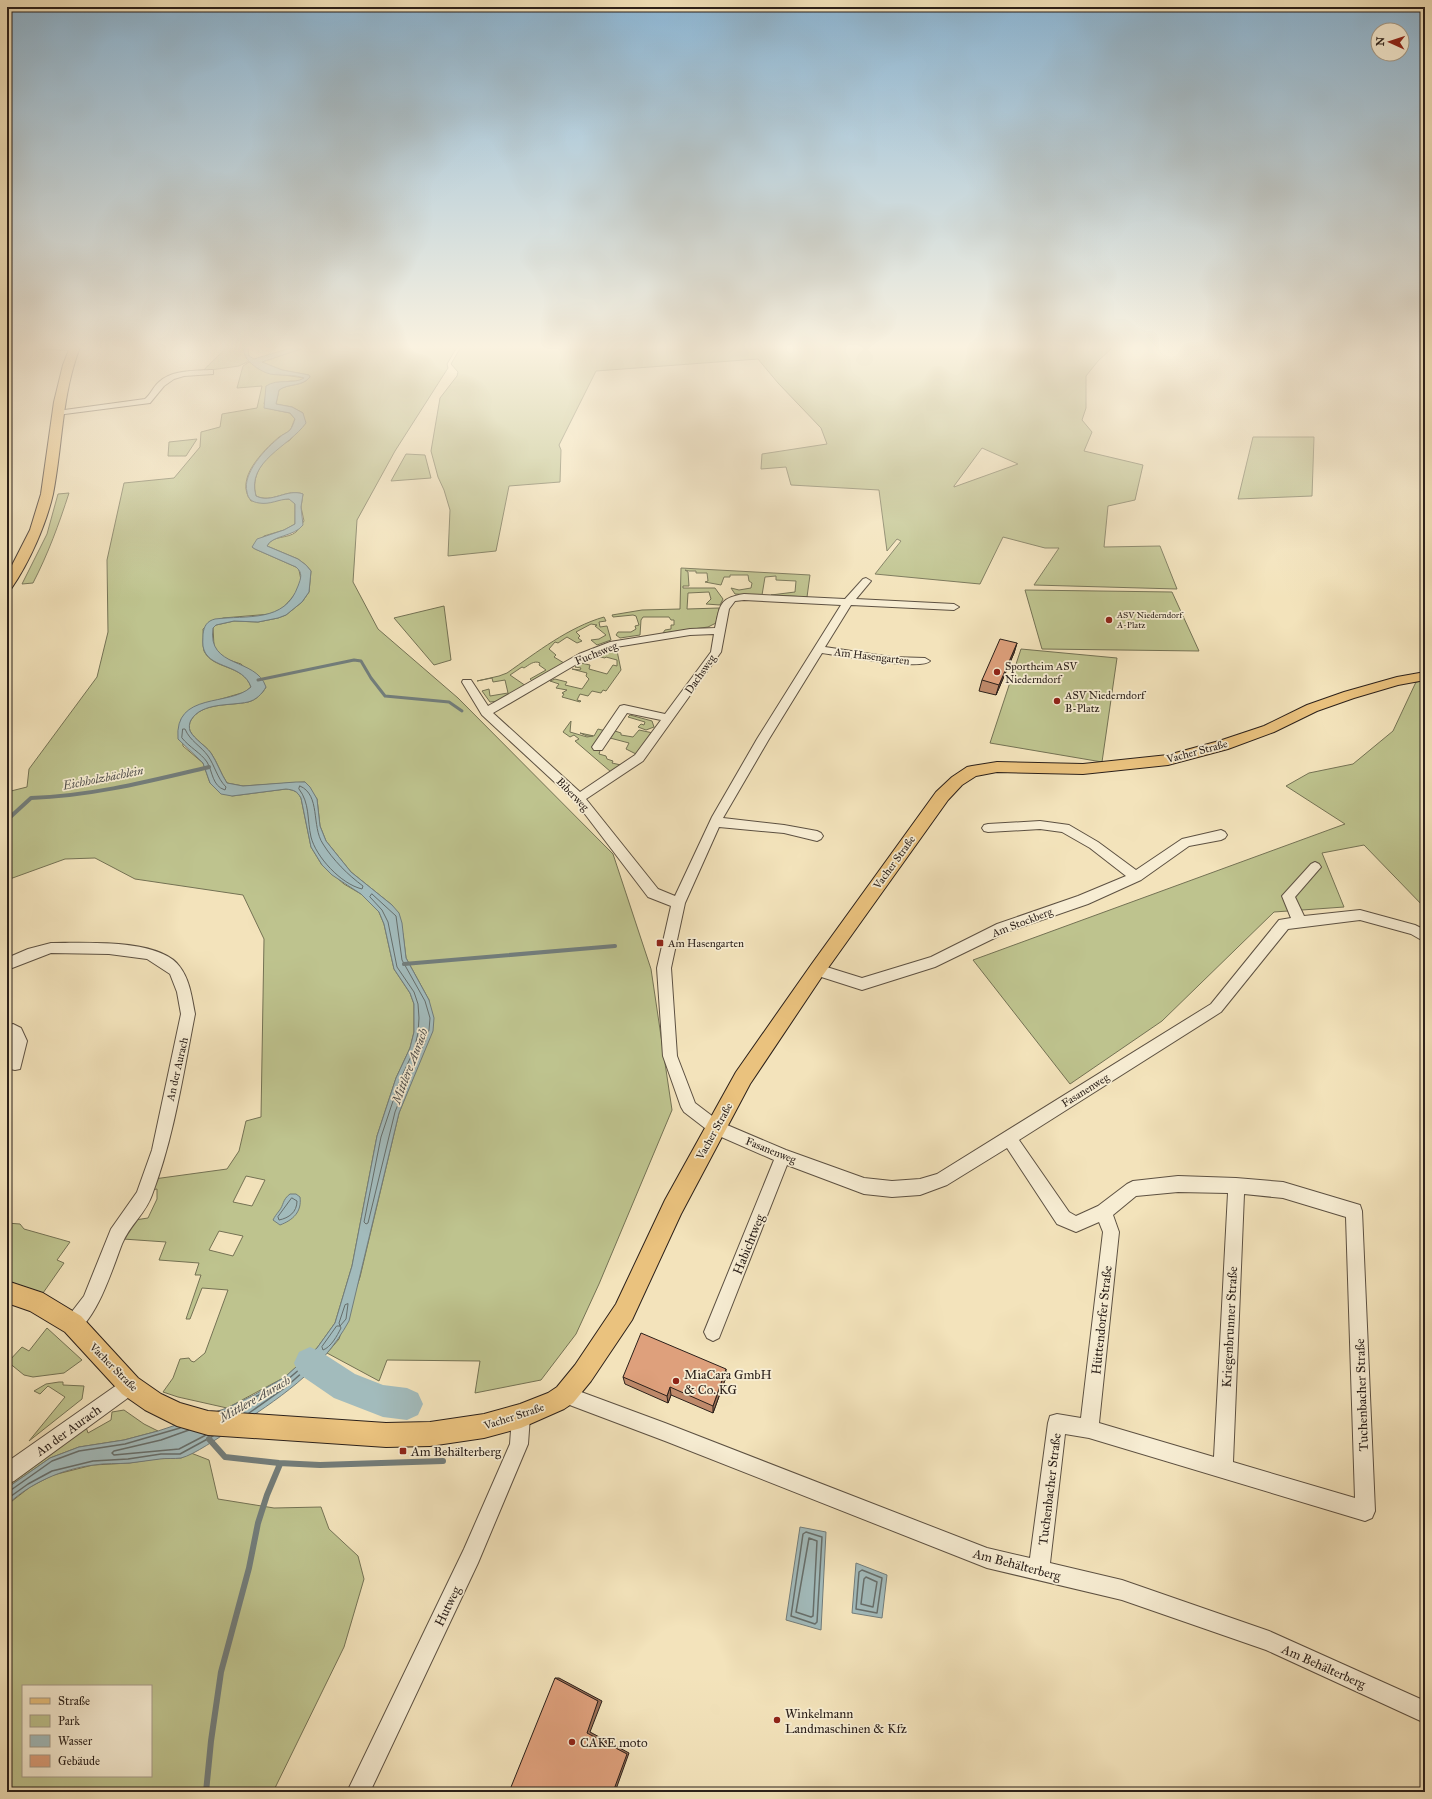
<svg xmlns="http://www.w3.org/2000/svg" width="1432" height="1799" font-family="'IM FELL Great Primer',serif">
<rect width="100%" height="100%" fill="#f3e3bb"/>
<filter id="stains"><feTurbulence type="fractalNoise" baseFrequency=".005" numOctaves="4"/><feColorMatrix values="0 0 0 0 .2 0 0 0 0 .09 0 0 0 0 .02 0 0 0 .5 -.17"/></filter>
<radialGradient id="worn" r=".72"><stop offset=".6" stop-color="#630" stop-opacity="0"/><stop offset="1" stop-color="#630" stop-opacity=".3"/></radialGradient>
<path fill="#bec38e" stroke="#747254" fill-rule="evenodd" d="M226,347H244L246,358L249,361L239,366L203,371C211,362 218,357 226,347Z
M307,347H457L447,364L448,368L395,451L357,520L353,582L378,629L458,698L613,854L651,969L672,1110L599,1284L576,1334L541,1380L475,1393L480,1361L387,1360L379,1381L327,1353L339,1339L360,1277L399,1113L417,1067L429,1000L406,958L403,934L392,905L351,872L326,841L320,826L317,799L305,782L243,786L227,783C221,774 217,762 211,753C205,745 195,740 190,731C189,728 189,723 191,720C202,702 230,706 248,702C256,700 262,694 266,687L241,664L226,659L217,651L214,646L213,628L216,625L234,621L258,622L278,618L286,615L302,602L309,592L311,571L306,565L298,559L267,546C272,535 288,539 296,532C299,529 301,525 304,521L301,507L303,494C287,488 272,504 256,496C250,476 264,458 280,446C283,443 289,442 291,439C296,433 299,421 303,413L292,407L276,404L279,390C288,383 303,387 310,377L309,375L282,370L261,362Z
M461,347H1113L1098,361L1086,376V408L1082,420L1092,432L1084,451L1143,465L1135,500L1108,506L1104,547L1160,546L1177,589L1034,585L1059,548H1045L1003,537L980,584L875,574L901,541L897,539L887,551L879,490L791,485L786,467L761,469L762,454L827,444L821,428L778,383L758,359L596,371L559,445L561,450L560,482L509,486L496,551L448,556L450,510L444,490L438,477L431,451L440,398L457,376L458,372L451,364ZM982,448L1018,464L954,487V486Z
M249,362L270,373L305,378L299,381H290L267,388L264,404L275,410L290,413L295,419C293,422 292,428 290,430C287,433 282,435 279,437C263,451 234,479 251,501L290,499L295,504V524L284,530L264,536L252,547L255,549L296,567L299,570L301,580L297,592L283,608L271,614L223,618L203,629C204,635 202,645 204,651C213,670 243,664 251,687L245,692L194,707L181,719L183,746L203,763L210,783L232,796L286,789C294,790 297,791 301,798L311,847L322,865L344,884L361,894L379,912L384,924L394,969L410,993L414,1004V1032L410,1048L396,1078L377,1136L352,1266L335,1323L317,1348L285,1377L227,1408L178,1397L163,1392L173,1378L180,1359L189,1358L191,1361L194,1362L205,1353L228,1290L202,1288L190,1319H186L201,1275H195L199,1263L159,1260L166,1242L123,1239L135,1220L148,1218L157,1199V1189L151,1190L154,1179L227,1169L239,1151L246,1121L261,1117L264,939L243,895L135,879L95,858L65,859L7,880V792L27,787L29,769L97,677L108,632L107,560L124,483L174,478L200,447L201,432L220,427L222,414L257,408L262,386L237,388L243,366ZM246,1176L265,1180L252,1206L233,1202ZM219,1231L243,1236L233,1256L209,1250Z
M1253,437H1314L1312,496L1238,499Z
M197,439L186,456H168L169,442Z
M406,454L425,455L431,478L391,481Z
M69,493C59,524 48,554 33,583L22,584L47,534L58,494Z
M681,568L810,575L807,597L771,595L795,592L796,581L776,580V576L765,577L762,595L735,594L731,588L739,590L751,588L752,583L749,581L748,575H730V577H724L721,585L705,582L708,581L707,573H696V571H689L685,570L688,572L689,586H683V588H715L723,599L720,605L706,604L711,599L709,592L688,593L687,609L719,608L716,623L708,627L663,633L665,630L671,629V625H674V620H671L669,617H643L641,620L640,635L620,638L616,635L618,632H631L636,629L635,626L639,625L636,616L633,615L613,617L612,615L642,610L680,609Z
M1025,590L1172,592L1199,651L1042,649Z
M444,606L451,660L434,665L394,618Z
M604,617L606,621L599,622L600,627L607,626L611,640L597,645L591,640L599,639L606,635L595,626L597,625L591,624L576,632L580,636L578,638L582,641L577,643L567,637L558,643L555,642L549,649L556,655L554,657L564,663L533,682L530,679L546,670L539,665L540,663C534,660 529,665 524,668L522,667L510,675L526,686L499,701L490,702L482,691L489,689L490,696L508,693L505,680L493,682L492,678L477,681L499,676L507,673C537,652 569,627 604,617Z
M616,646L621,670L606,691L603,690L601,693L592,691L588,696L580,694L577,700L581,701L580,702L562,697L564,694L562,693L567,690L556,688L559,684L550,681L555,679L567,682L565,685L582,689L589,679L586,676L587,673L572,669L580,670L581,668L575,667L581,663L590,665L589,669L607,674L613,665L617,666V660L606,657L605,658L596,656L593,659L588,658Z
M1021,649L1117,658L1102,762L990,743Z
M1425,680V908L1364,845L1322,853L1344,907L1274,912L1162,1021L1070,1084L973,960L1345,824L1286,786L1309,773L1353,764L1393,731L1416,682Z
M630,715L652,721L654,727L646,730L638,727L641,724L644,725L645,722L628,717Z
M571,721L570,732L587,737L593,736H587L580,733L594,736L598,729L606,731L599,754L606,756L607,759L613,761L612,763L621,765L611,772L575,741L579,739L574,735L570,737L563,732Z
M639,730L653,733L636,754L626,749L629,743L610,738L607,743L602,742L615,731L621,733V735L633,737Z
M7,1223L20,1224L24,1229L70,1242L57,1260L64,1263L43,1293L7,1281Z
M47,1328L82,1360L64,1373L33,1377L24,1375L8,1362L22,1347L29,1351Z
M59,1382H63V1385L84,1386L82,1399L29,1441L65,1397L48,1386L40,1394L34,1391L46,1384Z
M124,1410L144,1424L158,1431L124,1440L79,1447L50,1458L7,1488V1485L12,1480L86,1427L88,1433L111,1420L112,1412Z
M191,1453L209,1460L218,1499L274,1508L321,1507L329,1529L358,1556L364,1579L344,1647L273,1792H7V1505L30,1487L53,1475L93,1465L129,1463L162,1458H181ZM23,1686H151V1776H23Z"/>
<path fill="#a2bbbc" stroke="#727d7b" d="M244,347H248L249,356L254,359L294,347H307L262,362L282,370L309,375L310,377C302,387 289,383 279,390L276,404L292,407L303,413L306,423C289,447 246,461 256,496C272,504 287,488 303,494L301,507L303,525C294,537 272,535 267,546L298,559L306,565L311,571L309,592L302,602L286,615L278,618L258,622L234,621L216,625L213,628C207,669 256,657 266,687C262,694 256,700 248,702C230,706 202,702 191,720C189,723 189,728 190,731C195,740 205,745 211,753C217,762 221,774 227,783L243,786L296,782H305L310,787L317,799L320,826L326,841L351,872L392,905L399,913L402,923L406,958L429,1000L434,1018L433,1031L399,1113L349,1321C321,1372 278,1399 231,1430C219,1437 194,1455 181,1458C174,1459 166,1458 160,1459C150,1460 140,1462 130,1463C118,1464 105,1463 94,1465C62,1469 30,1483 7,1505V1488L50,1458L79,1447L124,1440L158,1431L227,1408L254,1395L285,1377L317,1348L335,1323L352,1266L377,1136L396,1078L410,1048L414,1032V1004L410,993L394,969L384,924L379,912L361,894L332,875L322,865L311,847L301,798C297,791 294,790 286,789L232,796L221,794L210,783L203,763L178,739C174,691 230,707 251,687C243,664 211,669 204,650C202,645 203,639 203,634C204,626 207,621 215,619C247,615 285,623 298,586C301,578 303,573 296,567L255,549L252,547L257,539L284,530L295,524V504L289,499C279,499 270,505 259,503C252,502 248,499 247,492C242,473 266,448 280,437C283,434 287,433 290,430C292,428 294,422 295,419L290,413L264,408L266,386C278,378 293,385 304,378C293,374 281,376 270,374C259,371 242,360 244,347Z
M290,1194H296L300,1197C302,1212 293,1220 280,1225L273,1220C275,1216 276,1215 279,1211C284,1205 282,1200 290,1194Z
M800,1527L826,1532L821,1630L786,1620Z
M856,1563L887,1575L882,1618L852,1613Z"/>
<g fill="none" stroke-linecap="round" stroke-linejoin="round">
<path stroke="#666e6b" stroke-width="1" d="M183,729H185C190,741 201,746 208,756C215,766 217,778 226,787L225,790C212,786 213,772 207,762C201,753 189,747 182,738Z
M300,786C321,795 311,826 323,844C333,860 348,875 363,886L362,889C341,884 316,857 311,837C307,820 310,803 299,789Z
M372,894L396,916L402,960L425,1001L430,1018L429,1030L424,1044L413,1066L395,1112L368,1223L366,1224L364,1222L381,1137L400,1080L414,1050L418,1033L419,1018L418,1004L414,992L397,967L388,922L382,910L370,897Z
M292,1198L297,1201C297,1212 289,1218 279,1220L278,1217Z
M348,1304L346,1319L340,1326L339,1323L345,1305Z
M337,1326H340L341,1328C337,1336 331,1347 323,1350L322,1347Z
M305,1364L316,1354L318,1355L312,1364"/>
<path stroke="#666e6b" stroke-width="1.5" d="M229,1411L287,1380L307,1363
M249,1413L286,1387L313,1363
M189,1430L161,1440L114,1451L112,1453L114,1455L179,1449L206,1435
M7,1491L11,1490L52,1461L79,1451L125,1444L180,1428
M7,1499L28,1484L52,1471L93,1461L128,1459L161,1454H180L213,1436
M806,1532L822,1537L817,1622L815,1624L791,1616L803,1534Z
M809,1538L817,1541L813,1616L811,1617L796,1612Z
M862,1570L882,1578L877,1613L856,1609L859,1572Z
M866,1577L877,1582L873,1607L861,1604L864,1579Z"/>
<path stroke="#727d7b" stroke-width="3" d="M258,680L354,660L361,661L371,678L385,696L449,702L462,711"/>
<path stroke="#727d7b" stroke-width="4" d="M7,820L31,798C92,796 150,781 209,767
M404,964L615,946"/>
<path stroke="#727d7b" stroke-width="6" d="M209,1439L225,1457L279,1463L320,1465L443,1461
M206,1792L211,1741L221,1672L249,1568L258,1523L267,1495L280,1464"/>
<path fill="#a2bbbc" fill-rule="evenodd" d="M310,1347L321,1352L355,1374L383,1385L407,1388L418,1393L423,1404L418,1415L407,1420L383,1417L334,1398L299,1374L294,1363L299,1352Z"/>
<defs>
<path id="minor" d="M37,347H77L78,348L74,350L40,349Z
M210,370H213V374L184,376L174,379L164,386L150,403L57,415L53,413L57,411L145,399C151,394 153,387 159,382C172,370 193,371 210,370Z
M866,578L871,581L856,599L954,604L959,607L954,610L851,605L825,647L891,657L925,658L930,661C922,671 838,655 822,653L769,739L723,818L784,825L817,831L821,833L823,836L821,839L817,841L784,833L719,827L685,903L671,968L677,1056L695,1103L720,1122L786,1150L864,1178L892,1181L920,1179L937,1174L1211,1004L1279,920L1291,918L1282,896L1311,864L1315,862L1319,864L1321,867L1295,897L1304,916L1360,910L1415,925L1425,930V942L1411,934L1360,920L1288,929L1221,1012L1019,1140L1069,1212L1076,1216L1098,1206L1127,1184L1133,1181L1178,1176L1236,1178L1283,1182L1360,1205L1362,1211L1375,1511L1372,1518L1365,1521L1089,1438L1065,1434L1050,1563L1122,1580L1269,1631L1425,1701V1723L1266,1650L1122,1600L987,1568L665,1441L559,1401L556,1395L559,1389L565,1386L665,1423L987,1548L1030,1558L1048,1423L1050,1416L1057,1414L1081,1418L1103,1232L1099,1222L1076,1232L1057,1224L1007,1148L947,1185L920,1195L892,1197L864,1194L787,1165L719,1338L713,1341L707,1338L704,1332L774,1160L710,1132L684,1112L681,1107L663,1056L657,968L671,906L648,897L575,801L482,715L462,682L463,680H471L488,706L579,654L610,642L690,629L715,628C720,605 719,598 744,594L845,599L863,579ZM744,600L841,605L757,739L712,817L675,896L658,889L586,799L643,761L721,652L729,609L735,601ZM714,634L711,652L665,714L624,705L620,706L592,747L594,750H602L627,713L661,720L635,755L580,792L493,713L587,658L616,647L690,635ZM1178,1192L1228,1193L1214,1457L1099,1423L1119,1232L1113,1215L1136,1196ZM1244,1194L1283,1198L1346,1217L1355,1498L1233,1462Z
M1040,821L1069,825L1098,842L1136,870L1182,839L1221,830L1225,832L1227,835L1225,838L1221,840L1189,846L1141,880L1088,904L1007,932L935,967L862,990L812,974L810,970L812,966L817,964L862,978L931,957L997,924L1078,896L1126,876L1090,848L1062,832L1040,829L988,832L984,831L982,828L984,825L988,824Z
M51,943C83,943 160,938 180,967C190,980 192,999 195,1014C183,1075 174,1137 152,1195C146,1213 129,1226 122,1244C113,1267 96,1323 73,1333L67,1330L64,1324L67,1318L84,1296L111,1229L137,1192L152,1150L181,1014L177,992L170,974L147,959L109,954L51,953L7,970V958L28,949Z
M13,1024L21,1028L27,1041L20,1069L15,1070L10,1069C5,1058 15,1047 11,1037L7,1038V1026Z
M130,1377L136,1380L139,1386L136,1392L14,1481L7,1484V1462L124,1380Z
M521,1407L528,1409L530,1416L528,1444L478,1563L370,1792H347L464,1549L510,1444L512,1416L514,1409Z"/>
<path id="major" d="M70,347H80C61,397 63,443 53,494C46,525 29,563 11,589L7,590V575L30,530L41,494L54,402L63,365Z
M1425,672V680L1398,685L1354,698L1317,711L1274,732L1228,749L1168,765L1083,774L997,772L976,776L962,785L948,800L823,975L750,1084L681,1214L632,1320L591,1381L573,1403L564,1409L521,1428L484,1438L430,1446L386,1447L208,1435L177,1426L145,1410L122,1394L65,1332L30,1311L7,1303V1281L43,1293L81,1316L138,1378L161,1394L180,1403L208,1411L386,1423L430,1422L484,1414L520,1404L548,1393L557,1387L575,1365L616,1304L665,1200L736,1072L811,965L936,792L952,777L967,767L972,766L997,762L1083,764L1168,755L1219,741L1264,726L1307,705L1344,692L1397,677Z"/>
</defs>
<use href="#minor" stroke="#5d5142" stroke-width="2"/>
<use href="#major" stroke="#2b201a" stroke-width="2"/>
<use href="#minor" fill="#f7edd3" fill-rule="evenodd"/>
<use href="#major" fill="#eac27e" fill-rule="evenodd"/>
</g>
<path fill="#bf8a6b" stroke="#2b201a" d="M1017,643L1014,653L996,695L979,691L982,680Z
M623,1377H726L713,1413L671,1395L668,1403L625,1384Z"/>
<path fill="#9b7057" stroke="#2b201a" d="M1017,643L1014,653L996,695L999,685Z
M726,1369V1377L713,1413V1406Z
M670,1387L671,1395L668,1403L667,1396Z
M555,1678H559L602,1701L590,1732L629,1753L615,1792H613L587,1733Z"/>
<path fill="#dea07c" stroke="#2b201a" d="M1000,639L1017,643L999,685L982,680Z
M641,1333L726,1369L713,1406L670,1387L667,1396L623,1377Z
M555,1678L598,1701L587,1733L627,1754L613,1792H509Z"/>
<linearGradient id="sky" x2="0" y2="1"><stop stop-color="#8cb7d6"/><stop offset="0.58" stop-color="#faf2e0"/><stop offset="1" stop-color="#faf2e0" stop-opacity="0"/></linearGradient>
<rect width="1432" height="599" fill="url(#sky)"/>
<g fill="#8f2418" stroke="#f7edd3" stroke-width="1.5">
<circle cx="1109" cy="620" r="4"/>
<circle cx="997" cy="672" r="4"/>
<circle cx="1057" cy="701" r="4"/>
<rect x="656" y="939" width="8" height="8" rx="2"/>
<circle cx="676" cy="1381" r="4"/>
<rect x="399" y="1447" width="8" height="8" rx="2"/>
<circle cx="777" cy="1720" r="4"/>
<circle cx="572" cy="1742" r="4"/>
</g>
<g text-anchor="middle" stroke-width="3.5" stroke-linejoin="round" paint-order="stroke">
<g font-size="9" fill="#2b201a" stroke="#f7edd3" text-anchor="start">
<text x="1117" y="618">ASV Niederndorf<tspan x="1117" dy="10">A-Platz</tspan></text>
</g>
<g font-size="11" fill="#2b201a" stroke="#f7edd3">
<text transform="translate(596 653) rotate(-22)" y="4">Fuchsweg</text>
<text transform="translate(872 656) rotate(7)" y="4">Am Hasengarten</text>
<text transform="translate(700 674) rotate(-55)" y="4">Dachsweg</text>
<text transform="translate(1197 751) rotate(-15)" y="4">Vacher Straße</text>
<text transform="translate(573 794) rotate(46)" y="4">Biberweg</text>
<text transform="translate(894 862) rotate(-54)" y="4">Vacher Straße</text>
<text transform="translate(1022 922) rotate(-21)" y="4">Am Stockberg</text>
<text transform="translate(177 1069) rotate(-77)" y="4">An der Aurach</text>
<text transform="translate(1085 1090) rotate(-32)" y="4">Fasanenweg</text>
<text transform="translate(714 1131) rotate(-61)" y="4">Vacher Straße</text>
<text transform="translate(771 1150) rotate(22)" y="4">Fasanenweg</text>
<text transform="translate(114 1367) rotate(45)" y="4">Vacher Straße</text>
<text transform="translate(514 1416) rotate(-18)" y="4">Vacher Straße</text>
</g>
<g font-size="11" fill="#2b201a" stroke="#f7edd3" text-anchor="start">
<text x="1005" y="670">Sportheim ASV<tspan x="1005" dy="13">Niederndorf</tspan></text>
<text x="1065" y="699">ASV Niederndorf<tspan x="1065" dy="13">B-Platz</tspan></text>
<text x="668" y="947">Am Hasengarten</text>
</g>
<g font-size="12" font-style="italic" fill="#4f4e4b" stroke="#f7edd3">
<text transform="translate(103 778) rotate(-11)" y="4">Eichholzbächlein</text>
<text transform="translate(410 1066) rotate(-69)" y="4">Mittlere Aurach</text>
<text transform="translate(255 1399) rotate(-30)" y="4">Mittlere Aurach</text>
</g>
<g font-size="13" fill="#2b201a" stroke="#f7edd3">
<text transform="translate(748 1244) rotate(-68)" y="5">Habichtweg</text>
<text transform="translate(1101 1320) rotate(-84)" y="5">Hüttendorfer Straße</text>
<text transform="translate(1229 1327) rotate(-87)" y="5">Kriegenbrunner Straße</text>
<text transform="translate(1361 1395) rotate(-92)" y="5">Tuchenbacher Straße</text>
<text transform="translate(68 1430) rotate(-36)" y="5">An der Aurach</text>
<text transform="translate(1049 1489) rotate(-83)" y="5">Tuchenbacher Straße</text>
<text transform="translate(1017 1564) rotate(15)" y="5">Am Behälterberg</text>
<text transform="translate(447 1606) rotate(-64)" y="5">Hutweg</text>
<text transform="translate(1324 1666) rotate(24)" y="5">Am Behälterberg</text>
</g>
<g font-size="13" fill="#2b201a" stroke="#f7edd3" text-anchor="start">
<text x="684" y="1379">MiaCara GmbH<tspan x="684" dy="15">&amp; Co. KG</tspan></text>
<text x="411" y="1456">Am Behälterberg</text>
<text x="785" y="1718">Winkelmann<tspan x="785" dy="15">Landmaschinen &amp; Kfz</tspan></text>
<text x="580" y="1747">CAKE moto</text>
</g>
</g>
<rect width="1432" height="1799" fill="none" stroke="#f3e3bb" stroke-width="24"/>
<rect x="8" y="8" width="1416" height="1783" fill="none" stroke="#2b201a" stroke-width="2"/>
<rect x="12" y="12" width="1408" height="1775" fill="none" stroke="#2b201a"/>
<rect x="22" y="1685" width="130" height="92" fill="#f7edd3" stroke="#a59b89"/>
<rect x="30" y="1698" width="20" height="6" fill="#eac27e" stroke="#a59b89"/>
<text x="58" y="1705" font-size="12" fill="#2b201a">Straße</text>
<rect x="30" y="1715" width="20" height="12" fill="#bec38e" stroke="#a59b89"/>
<text x="58" y="1725" font-size="12" fill="#2b201a">Park</text>
<rect x="30" y="1735" width="20" height="12" fill="#a2bbbc" stroke="#a59b89"/>
<text x="58" y="1745" font-size="12" fill="#2b201a">Wasser</text>
<rect x="30" y="1755" width="20" height="12" fill="#dea07c" stroke="#a59b89"/>
<text x="58" y="1765" font-size="12" fill="#2b201a">Gebäude</text>
<g transform="translate(1390 42) rotate(273)"><circle r="19" fill="#f7edd3" stroke="#a59b89"/>
<path d="M0-3L7 15L0 10L-7 15Z" fill="#8f2418"/>
<text y="-6" font-size="11" font-weight="bold" text-anchor="middle" fill="#2b201a">N</text>
</g>
<rect width="100%" height="100%" filter="url(#stains)"/>
<rect width="100%" height="100%" fill="url(#worn)"/>
</svg>
